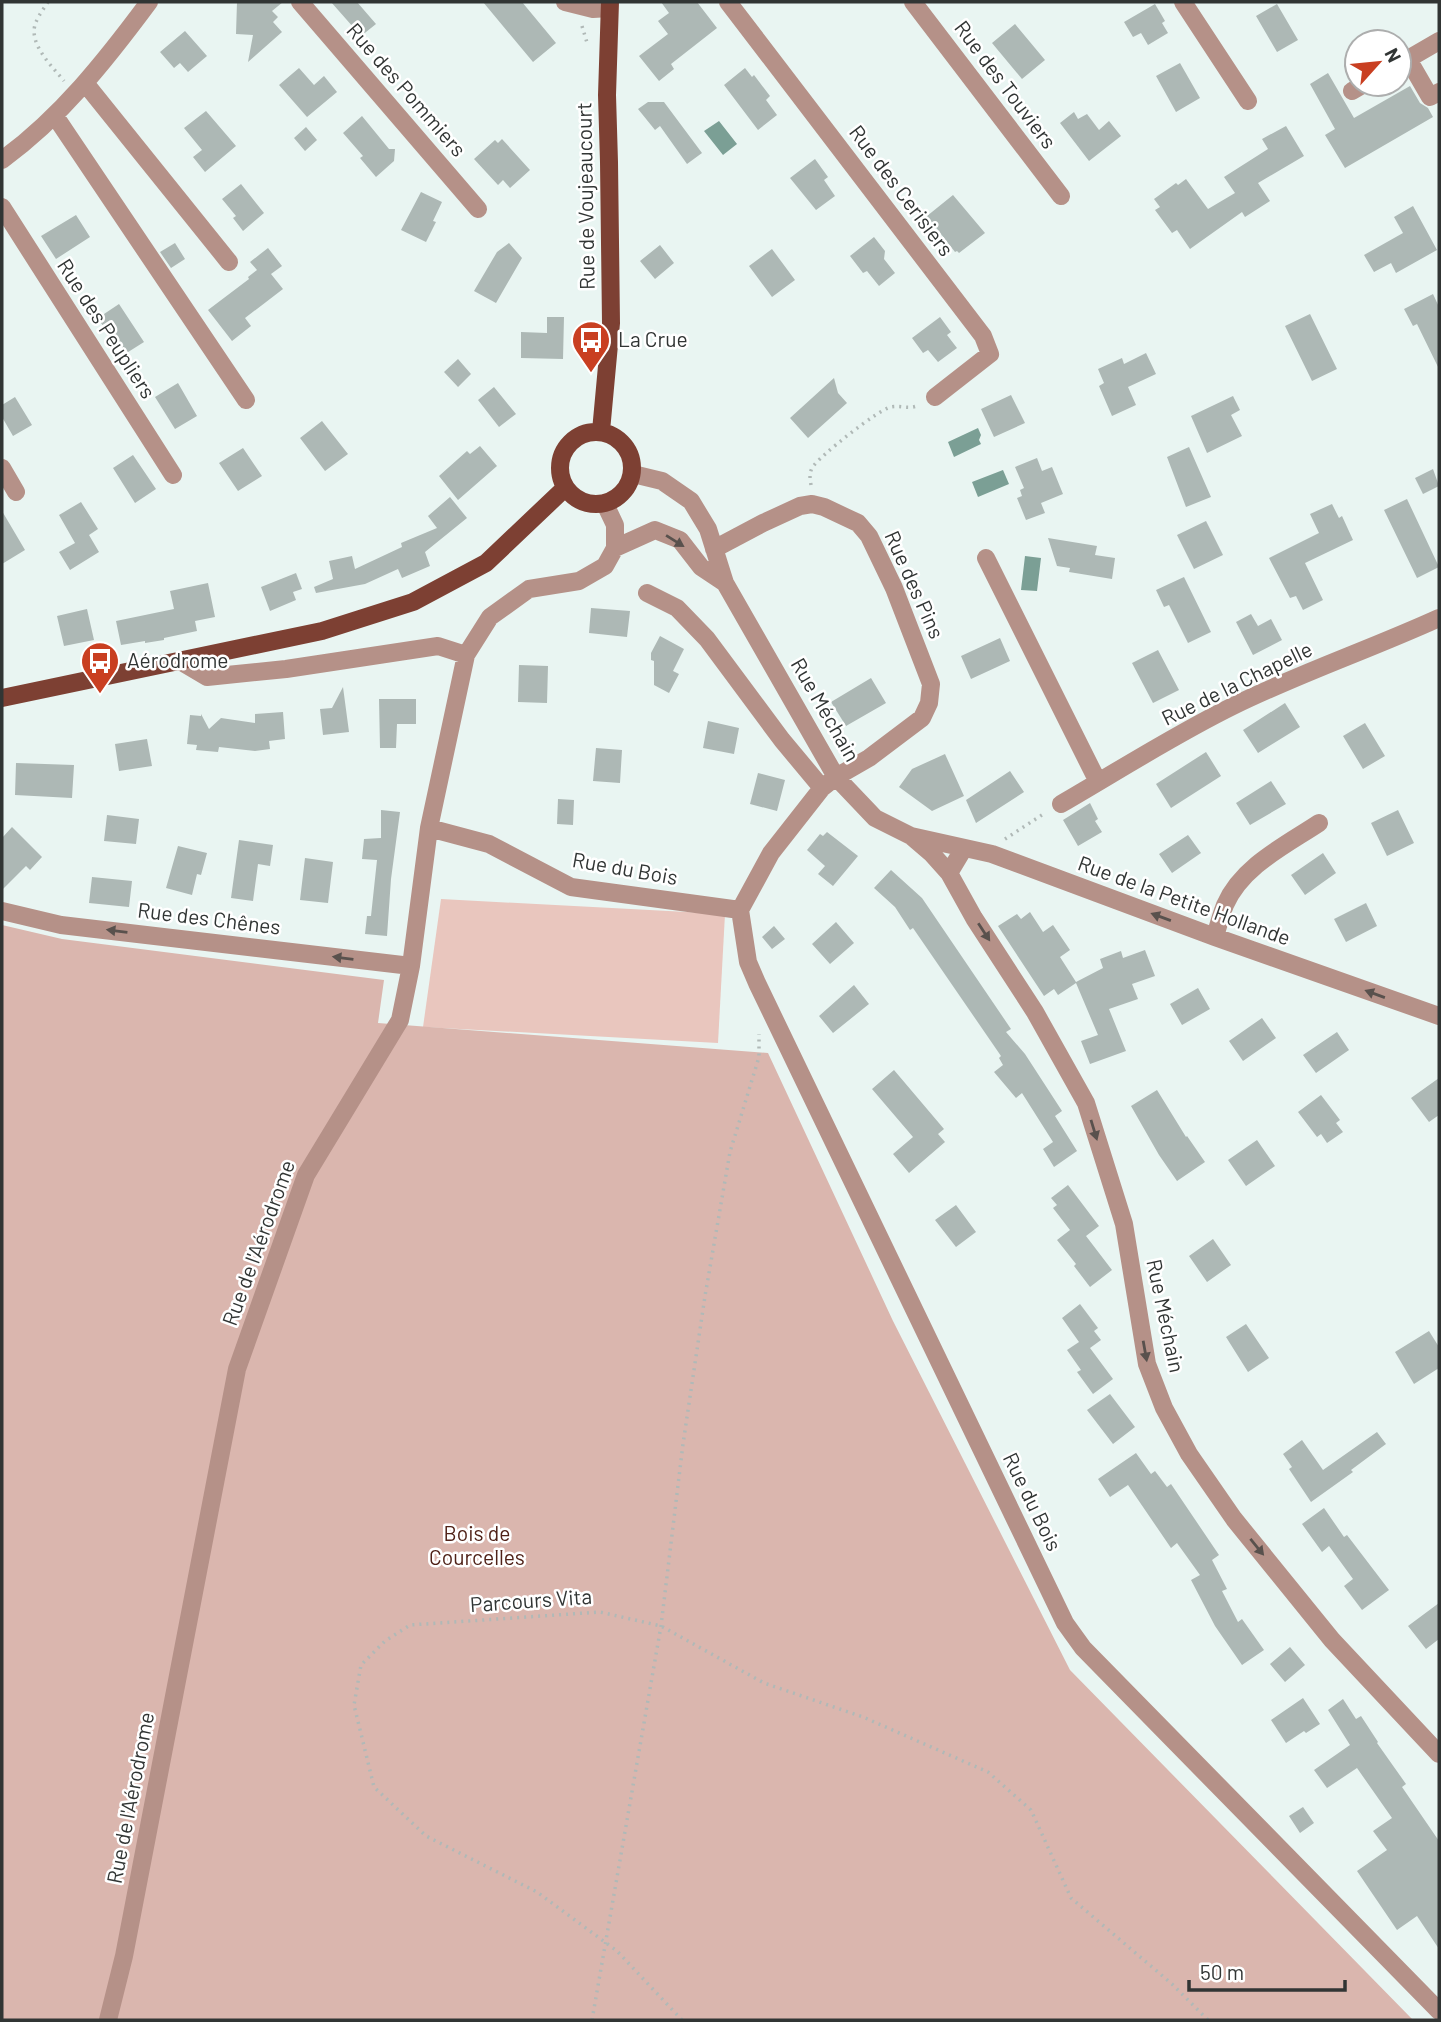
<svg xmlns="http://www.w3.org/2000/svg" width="1441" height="2022" font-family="Barlow,sans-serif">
<rect width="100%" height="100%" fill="#e9f5f2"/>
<path fill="#e9c6be" d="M441,899L725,914L718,1043L423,1027Z"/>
<path fill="#dab6ae" d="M2,925L62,939L384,980L378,1023L768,1053L893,1321L1070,1670L1413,2020H2Z"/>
<path fill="#7b9f95" d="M719,121L737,144L723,155L704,131Z
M978,428L981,435L979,440L981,444L954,457L948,442Z
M1003,470L1009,484L978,497L972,482Z
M1025,556L1041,558L1037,591L1021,590Z"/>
<path fill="#adb8b5" d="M237,2H283L272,11L278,17L273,22L282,32L248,62L253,35L236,34Z
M331,2H357L376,24L361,36Z
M483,2H522L556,43L533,62Z
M661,2H697L717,28L671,64L674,69L659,81L639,56L668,34L658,21L669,13Z
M1155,4L1165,21L1162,23L1168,33L1148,45L1141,33L1133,37L1124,22Z
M1277,4L1298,40L1277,52L1256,16Z
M1015,24L1045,60L1022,79L992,43Z
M185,31L207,56L188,72L180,63L174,68L160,52Z
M1180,63L1200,98L1176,112L1156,76Z
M299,68L314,85L324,76L337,92L307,117L279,85Z
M745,68L752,77L754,75L770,96L766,100L777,115L758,130L724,85Z
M1328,73L1354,118L1410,86L1420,103L1428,108L1433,117L1345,168L1325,135L1335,129L1310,84Z
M648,102H664L702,153L687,164L660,126L655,130L638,109Z
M206,111L236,146L205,172L193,157L202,150L184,128Z
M1074,112L1078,119L1087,114L1099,130L1109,121L1121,136L1089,161L1060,123Z
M362,116L389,149H395L394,161L376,177L360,158L363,156L343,133Z
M1286,126L1304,156L1258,183L1270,201L1245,217L1242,212L1190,249L1177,230L1172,233L1155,210L1160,207L1154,199L1176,183L1178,185L1186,179L1208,209L1235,193L1224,177L1268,149L1262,139Z
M306,127L317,140L305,151L294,138Z
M502,139L530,170L510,188L503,180L498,185L474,159L495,140L498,143Z
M815,159L828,177L824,180L835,196L816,210L790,178Z
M241,184L264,213L243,231L233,218L236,216L222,199Z
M421,192L442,202L433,221L436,222L426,242L401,230Z
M953,195L985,233L959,253L957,251L955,252L927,216Z
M1413,206L1437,250L1396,273L1391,263L1374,272L1364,255L1403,233L1394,217Z
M76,215L90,237L56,259L41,236Z
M874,237L885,251L884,259L895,273L879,286L867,271L863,273L850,256Z
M175,243L185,259L171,268L160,252Z
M509,243L522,258L496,303L474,291L497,252Z
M660,245L674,263L655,279L640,261Z
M268,248L282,266L271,274L283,289L245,318L251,326L232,341L208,310L249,279L248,277L257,270L250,262Z
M772,249L795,280L772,297L749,266Z
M1433,294L1439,307V369L1417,324L1413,326L1404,309Z
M119,304L144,342L125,354L119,345L116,347L98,318Z
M1310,314L1337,369L1312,381L1285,326Z
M547,317H564L563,359L521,358V332L547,333Z
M940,317L951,332L947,335L957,348L938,362L928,350L923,353L912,338Z
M1146,353L1156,374L1128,387L1136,405L1112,416L1099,386L1104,383L1098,369L1122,358L1124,364Z
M458,359L471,374L458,387L444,372Z
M834,378L838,393L847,403L808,438L790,418Z
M178,383L197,416L175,429L155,397Z
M494,387L516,414L499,427L478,400Z
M1011,395L1025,423L994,437L981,409Z
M1233,396L1240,410L1231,415L1242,436L1207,453L1191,416Z
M15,397L32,425L13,436L2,417V405Z
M322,421L348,454L325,471L300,438Z
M480,446L497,466L458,500L439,476L467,451L470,454Z
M1189,447L1211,497L1186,507L1167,457Z
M243,448L262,476L238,491L219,463Z
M133,455L156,489L135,503L113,468Z
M1037,458L1042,471L1052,467L1063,494L1041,503L1045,513L1026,520L1017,498L1022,496L1020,490L1024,488L1015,467Z
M1433,469L1439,486L1423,494L1415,478Z
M450,497L467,518L425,552L430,566L402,578L398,569L365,584L316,593L314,587L333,579L329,561L352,556L355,569L402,547L401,543L437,528L428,516Z
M1407,499L1439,567L1417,578L1384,510Z
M81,502L98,529L89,535L99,552L70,570L59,552L75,543L59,515Z
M1332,504L1339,518L1342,516L1353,540L1305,563L1323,600L1303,610L1296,596L1290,598L1269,558L1319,533L1310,514Z
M2,511L25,550L2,564Z
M1206,521L1223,555L1194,569L1177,535Z
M1048,538L1097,546L1095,555L1115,558L1112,579L1069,572L1070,568L1057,566Z
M296,573L302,589L293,592L296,600L270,611L261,587Z
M1184,577L1211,632L1188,643L1169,605L1164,607L1156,590Z
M208,583L215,617L195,621L197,631L164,638V640L145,643V641L121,645L116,621L174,609L170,591Z
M591,608L630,611L627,637L589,633Z
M87,609L94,640L64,646L57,616Z
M1251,614L1258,626L1271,619L1282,640L1253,655L1236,622Z
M660,636L684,649L673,671L679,674L669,693L654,685V661L651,660V653Z
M1000,638L1010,661L971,679L961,656Z
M1158,650L1179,690L1153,703L1132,663Z
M519,665L548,666L547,703L518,702Z
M871,678L886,703L846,726L831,702Z
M343,687L349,732L323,735L320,709L332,708Z
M379,699H416V724H397L396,748H380Z
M1285,703L1300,727L1258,753L1243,730Z
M283,712L285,739L269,741L270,749L255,751L219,747L218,752L196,750L197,745L187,744L190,715L201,716V714L209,729L221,718L255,723V714Z
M708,721L739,728L734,754L703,748Z
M1365,723L1385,756L1363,769L1343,736Z
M147,739L152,766L119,771L115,744Z
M596,748L622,750L620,783L593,781Z
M1206,752L1221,776L1171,808L1156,784Z
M945,754L964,796L932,811L899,787L912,769Z
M16,763L74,765L72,798L15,795Z
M1010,771L1024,792L976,823L966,800Z
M758,773L785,780L777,811L750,804Z
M1271,781L1286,804L1250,825L1236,803Z
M558,799L574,800L573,825L557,824Z
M1090,803L1098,819L1095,821L1102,832L1078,846L1063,820Z
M381,810L400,812L391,879L387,936L365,934L367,916H371L377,860L362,859L364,839L381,838Z
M1398,810L1414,843L1387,856L1371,823Z
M107,815L139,819L136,844L104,841Z
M12,827L42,857L30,870L26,866L2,890V838Z
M827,832L858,856L833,886L818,874L825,866L807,850L820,834L823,836Z
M1188,835L1201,853L1172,873L1159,854Z
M239,840L273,845L270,866L258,864L253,901L231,898Z
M178,846L207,853L201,875L197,874L192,895L166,888Z
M1323,853L1336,873L1305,895L1291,875Z
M305,858L333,862L328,903L300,900Z
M891,870L922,898L1011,1029L1006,1032L1025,1054L1062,1111L1055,1116L1077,1151L1054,1167L1043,1149L1053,1142L1022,1093L1016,1098L994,1072L1003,1065L999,1058L1001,1056L913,928L910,930L895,907L874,888Z
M92,877L132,881L129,907L89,903Z
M1366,903L1377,926L1346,942L1334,919Z
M1030,912L1043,932L1053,925L1070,950L1060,957L1076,982L1103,968L1100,959L1121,951L1123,958L1145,950L1155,976L1132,984L1138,999L1109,1009L1126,1051L1090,1064L1081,1041L1098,1035L1076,983L1058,995L1054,989L1044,996L998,926L1017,914L1021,919Z
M836,922L854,943L830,964L812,944Z
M774,926L785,939L772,949L762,937Z
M854,985L869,1004L833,1033L819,1016Z
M1198,988L1210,1009L1182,1025L1170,1004Z
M1262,1018L1276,1038L1243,1061L1229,1041Z
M1337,1032L1349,1050L1316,1073L1303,1055Z
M894,1070L944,1129L938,1134L945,1142L909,1173L893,1154L913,1137L872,1089Z
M1439,1078V1115L1429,1122L1411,1098Z
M1157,1090L1186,1137L1187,1136L1205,1162L1177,1181L1159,1155L1131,1106Z
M1321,1095L1340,1120L1336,1123L1343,1132L1327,1143L1321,1134L1317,1137L1298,1112Z
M1257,1140L1275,1166L1246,1186L1228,1160Z
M1068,1185L1099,1226L1086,1236L1112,1270L1090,1287L1074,1266L1076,1264L1057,1240L1070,1230L1053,1208L1057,1205L1051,1198Z
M956,1205L976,1232L956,1247L935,1220Z
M1213,1239L1231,1265L1207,1282L1189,1256Z
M1080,1304L1098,1328L1094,1331L1101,1340L1090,1348L1113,1379L1093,1394L1077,1372L1081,1370L1067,1350L1079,1342L1062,1318Z
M1246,1324L1269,1358L1248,1372L1226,1337Z
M1429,1331L1439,1347V1368L1414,1384L1395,1352Z
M1110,1394L1135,1427L1113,1444L1087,1410Z
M1377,1432L1386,1444L1351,1470L1353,1472L1311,1502L1289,1469L1292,1467L1283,1454L1302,1440L1323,1470Z
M1136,1453L1151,1474L1155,1471L1167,1487L1171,1484L1219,1555L1212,1560L1227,1589L1222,1591L1238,1622L1242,1619L1264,1650L1242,1665L1215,1626L1191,1580L1200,1575L1177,1543L1171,1548L1128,1485L1110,1497L1098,1479Z
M1324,1508L1344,1537L1347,1535L1389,1590L1362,1610L1344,1586L1353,1579L1329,1546L1322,1552L1302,1524Z
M1439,1603V1639L1426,1649L1408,1626Z
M1290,1647L1305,1665L1285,1682L1270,1664Z
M1303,1698L1320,1724L1306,1733L1304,1731L1286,1743L1271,1720Z
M1343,1699L1356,1719L1361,1716L1378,1742L1377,1743L1406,1784L1402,1787L1439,1841V1949L1417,1916L1397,1930L1357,1871L1387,1850L1373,1831L1392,1818L1357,1768L1327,1788L1314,1770L1350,1745L1328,1710Z
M1303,1807L1314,1823L1300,1833L1289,1816Z"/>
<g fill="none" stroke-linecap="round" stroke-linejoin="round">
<path stroke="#b0b9b7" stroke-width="3.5" stroke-dasharray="2 5" stroke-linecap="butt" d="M48,2C44,8 39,15 36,22C27,43 52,66 64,81
M582,26L588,46
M811,485C810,479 809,474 812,468C818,457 879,409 891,407C901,405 909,410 919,405
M1005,839L1045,813
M592,2020L661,1626L683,1444L705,1296L730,1152L759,1057V1034
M682,2020L617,1951L537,1892L426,1836L374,1787L354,1705L361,1665L385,1641L410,1625L600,1612L661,1626L764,1683L863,1717L988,1772L1031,1810L1071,1898L1172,1984L1208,2020"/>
<path stroke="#b59188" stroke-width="18" d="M300,2L478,209
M565,2L593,9L609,8
M728,2L983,336L990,354L935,397
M913,2L1061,196
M1183,2L1248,101
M1408,59L1439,41
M1399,64L1408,59L1430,97L1439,92
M85,83L229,262
M1352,91L1364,84
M55,116L246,400
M2,160C61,117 106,60 149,2
M2,207L173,475
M2,468L16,492
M633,474L662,481L691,501L708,529L725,583L836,777L875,818L911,836L932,854L949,873L964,848
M615,548L655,530L680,540L701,567L725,583
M714,549L763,523L800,506L812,504L824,507L858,523L869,536L894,588L931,684L929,703L922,718L869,758L836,777L822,788L771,853L740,910L748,962L757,983L1065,1623L1083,1648L1439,2011
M986,558L1098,782
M647,593L677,608L707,639L782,740L822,788
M180,661L207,677L286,669L438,646L466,655
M1061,804C1118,771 1174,735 1233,706C1300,673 1371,649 1439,618
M429,828L489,844L571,887L740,910
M911,836L992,854L1215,937L1439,1016
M949,873L974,918L1035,1012L1086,1103L1124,1224L1147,1364L1164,1408L1189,1454L1234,1519L1332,1640L1439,1754
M2,911L61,925L411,966
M1215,937C1218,926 1221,915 1225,905C1242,866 1286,845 1319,823
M108,2020L124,1956L237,1369L306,1175L400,1020L411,966L429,828L466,655L490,617L529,589L579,581L605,566L615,548V525L605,504"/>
<path stroke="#7d4033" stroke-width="18" d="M601,431L611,323L609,162L607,95L610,2
M560 468a36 36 0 1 1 72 0a36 36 0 1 1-72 0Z
M2,698L322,631L413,602L486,563L565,488"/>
</g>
<defs><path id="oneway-solid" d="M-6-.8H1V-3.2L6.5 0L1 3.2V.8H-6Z" transform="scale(1.75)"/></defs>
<g fill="#59514d">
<use href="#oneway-solid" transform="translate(675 541) rotate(32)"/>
<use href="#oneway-solid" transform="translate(1161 917) rotate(-160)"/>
<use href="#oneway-solid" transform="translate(117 931) rotate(-173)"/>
<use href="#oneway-solid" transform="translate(984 932) rotate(57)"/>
<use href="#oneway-solid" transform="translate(343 958) rotate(-173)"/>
<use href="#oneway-solid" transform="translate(1375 994) rotate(-160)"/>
<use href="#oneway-solid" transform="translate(1094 1130) rotate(73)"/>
<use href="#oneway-solid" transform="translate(1145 1351) rotate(80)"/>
<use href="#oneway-solid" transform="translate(1257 1547) rotate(51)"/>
</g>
<defs>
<symbol id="bus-pin" viewBox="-11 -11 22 30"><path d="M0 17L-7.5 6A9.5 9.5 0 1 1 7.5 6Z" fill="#c93f21" stroke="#fff"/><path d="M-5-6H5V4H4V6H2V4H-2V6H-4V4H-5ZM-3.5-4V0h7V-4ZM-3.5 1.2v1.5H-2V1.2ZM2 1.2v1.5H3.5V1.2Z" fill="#fff"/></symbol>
</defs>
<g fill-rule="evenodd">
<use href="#bus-pin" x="569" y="318" width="44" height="60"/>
<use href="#bus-pin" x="78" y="639" width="44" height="60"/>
</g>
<g text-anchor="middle" stroke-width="5" stroke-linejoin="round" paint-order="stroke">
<g font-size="21" fill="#313534" stroke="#fff">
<text transform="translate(1005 85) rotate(53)" y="7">Rue des Touviers</text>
<text transform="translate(406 90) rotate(49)" y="7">Rue des Pommiers</text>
<text transform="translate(901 191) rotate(53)" y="7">Rue des Cerisiers</text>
<text transform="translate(586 196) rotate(-91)" y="7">Rue de Voujeaucourt</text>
<text transform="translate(106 329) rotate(57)" y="7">Rue des Peupliers</text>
<text transform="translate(914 585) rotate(66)" y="7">Rue des Pins</text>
<text transform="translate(1237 684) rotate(-26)" y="7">Rue de la Chapelle</text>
<text transform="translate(825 710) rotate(60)" y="7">Rue Méchain</text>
<text transform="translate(625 869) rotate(10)" y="7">Rue du Bois</text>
<text transform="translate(1184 901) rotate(20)" y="7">Rue de la Petite Hollande</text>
<text transform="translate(209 919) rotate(7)" y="7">Rue des Chênes</text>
<text transform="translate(259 1243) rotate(-70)" y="7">Rue de l'Aérodrome</text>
<text transform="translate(1165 1316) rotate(78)" y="7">Rue Méchain</text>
<text transform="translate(1032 1502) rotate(64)" y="7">Rue du Bois</text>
<text transform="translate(531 1601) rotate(-4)" y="7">Parcours Vita</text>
<text transform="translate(131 1798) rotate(-79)" y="7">Rue de l'Aérodrome</text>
</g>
<g font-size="21" fill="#313534" stroke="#fff" text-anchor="start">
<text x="618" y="347">La Crue</text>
<text x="127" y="668">Aérodrome</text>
</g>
<g font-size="21" fill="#4f2117" stroke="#fff">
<text x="477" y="1541">Bois de<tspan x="477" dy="24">Courcelles</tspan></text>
</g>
</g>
<rect width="1441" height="2022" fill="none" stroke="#313534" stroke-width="7"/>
<g transform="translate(1378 63) rotate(63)"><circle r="33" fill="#ffffff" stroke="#adaeae" stroke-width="2"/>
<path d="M0-5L12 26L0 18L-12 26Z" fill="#c93f21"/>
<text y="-10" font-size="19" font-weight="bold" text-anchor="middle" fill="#313534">N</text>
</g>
<path d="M1189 1980v10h156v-10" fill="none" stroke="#313534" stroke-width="3.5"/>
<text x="1200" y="1980" font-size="21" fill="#313534" stroke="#ffffff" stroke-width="5" paint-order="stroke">50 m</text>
</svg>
